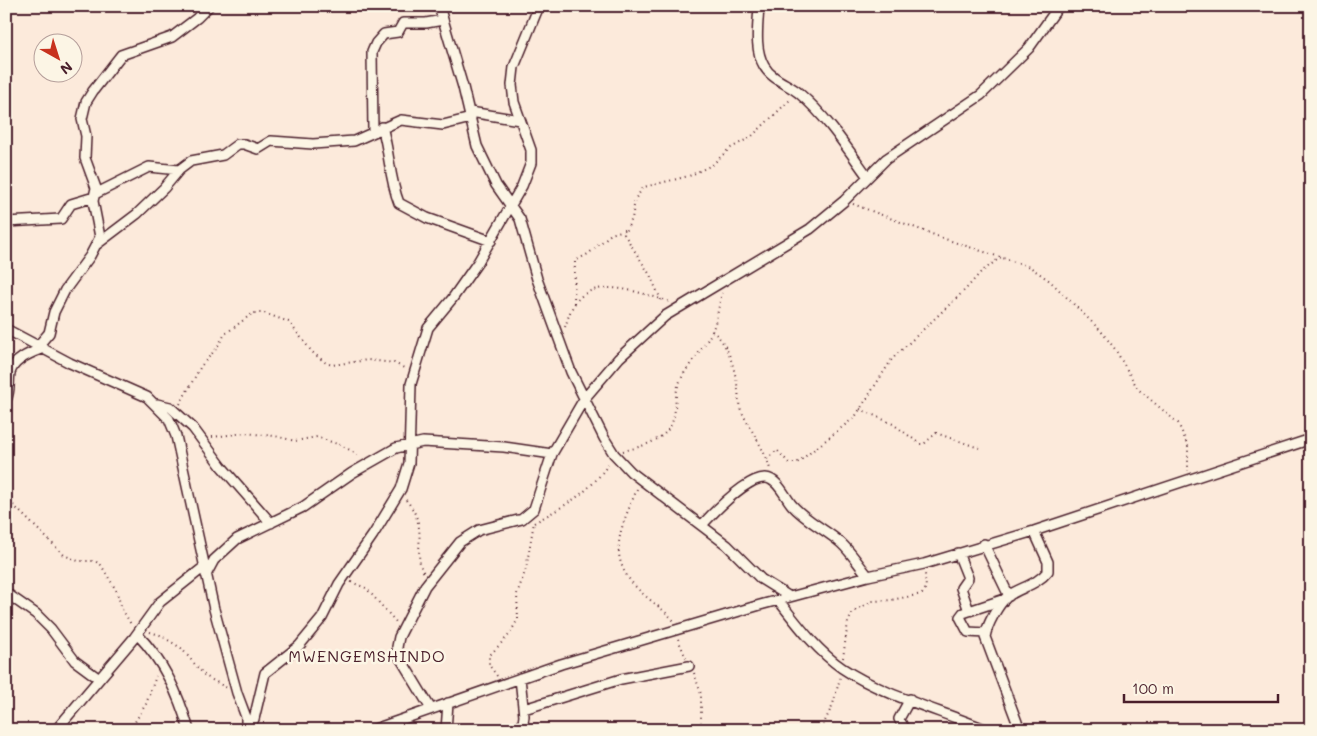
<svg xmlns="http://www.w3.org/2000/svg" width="1317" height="736" font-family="Mali,sans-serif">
<rect width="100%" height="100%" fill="#fceadb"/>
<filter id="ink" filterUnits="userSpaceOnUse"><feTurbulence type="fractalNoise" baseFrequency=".02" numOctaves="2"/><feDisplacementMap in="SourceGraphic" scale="10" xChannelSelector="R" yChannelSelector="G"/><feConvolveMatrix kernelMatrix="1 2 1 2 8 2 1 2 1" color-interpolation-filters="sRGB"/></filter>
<g filter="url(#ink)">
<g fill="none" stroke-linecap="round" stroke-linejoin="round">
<defs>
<path id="street" d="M439,6L463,87L477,146L496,185L520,219L537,279L571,372L604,438L614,454L631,472L727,545L761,579L790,597
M759,6C758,25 754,49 764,66C772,80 789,84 800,94C827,117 847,148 868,177
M470,112L520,120
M382,127C390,153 389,178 399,203L427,218L491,241
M373,131L372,52L376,43L384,34L398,32L403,23H426L443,20
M95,194L149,167L179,170
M6,222L61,219L71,204L94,197
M96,245L137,214L164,188L179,170L191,161L223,155L238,144H244L258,149L271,141L313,144L354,141L401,120L443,125L471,118
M6,329L70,363L147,397L169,419L176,436L214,609L237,693L246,717V730
M37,347L49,333L54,312L65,290L90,256L100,237L93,201L96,188L85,158L86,136L82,119L86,102L93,91L121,55L172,37L197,18L209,6
M6,400C11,390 8,383 10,373C13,360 30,353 41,349
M157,404L170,407L193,428L222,467L271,523
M702,525C714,512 748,476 766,478C778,479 785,497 792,505C806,521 825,529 841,543C851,552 859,565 868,576
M984,544L1009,596
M958,553L968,578L961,588L969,611
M206,575L214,560L237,539L303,507L352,473L396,448L423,442L504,447L552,454
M6,593L36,614L51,629L75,661L98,678
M779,601C797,624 817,651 842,668C882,695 942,711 987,730
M986,633L968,632L960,617L963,613L1005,599
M137,634C164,662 178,693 189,730
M520,678L524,716L522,730
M431,709L399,656L397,647L399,637L425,586L460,542L479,530L522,519L534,509L552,454L584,399L619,358L665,316L810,229L844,201L886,159L981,95L1029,48L1059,6
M524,709L621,679L689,666
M56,730L134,638L160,602L204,567
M248,730L254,719L265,673L299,646L322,618L339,584L373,535L401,489L409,463L411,384L428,328L452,299L478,262L522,186L531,163V150L514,102L512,85L514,67L539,6
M372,730L561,664L760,605L868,576L924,564L1034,531L1311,439
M446,730L448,703
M905,730L899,719L910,699
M1020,730L985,637C987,625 998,604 1008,596C1021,587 1037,585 1048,571V562L1034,531"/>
</defs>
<use href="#street" stroke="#4a1f2b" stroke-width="12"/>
<path stroke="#4a1f2b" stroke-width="2" stroke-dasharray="1 4" stroke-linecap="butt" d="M853,204L945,239L1030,267L1050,281L1101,331L1115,349L1138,389L1178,423L1188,446V471
M661,300L650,275L624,234L632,219L635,199L644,187L689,176L712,165L729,149L751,137L791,99
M574,303L575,261L588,254L611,234L627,229
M565,327C568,319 570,309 576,302C595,275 645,294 670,302
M712,331C729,343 735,371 738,390C739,397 738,403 741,410C750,430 764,447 770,469
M180,404L201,366L216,349L225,334L253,313H264L289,322L312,352L326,363L332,365L368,360L394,363L406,369
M860,409L893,424L920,444H924L936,433L979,448
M212,437L245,433L275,436L295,441L317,437L343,446L361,457
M623,451C640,447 660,442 670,427C677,415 674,398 678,386C685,367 700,354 709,337C717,324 718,307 722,293
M767,459L777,450L789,463H797L855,417L892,359L966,289L980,273L1001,257
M637,489C623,524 604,555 637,588C648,600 663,608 674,621
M6,498L64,555L78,561H95L101,565L116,590L122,609L132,626
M406,500C431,529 411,553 424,573
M534,523C565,505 589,494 609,463
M351,582L366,588L397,623
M150,632L160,635L181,648L205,676L227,688
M678,639L686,658
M843,658L848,622L853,612L872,601L891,600L922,594L926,588L925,574
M694,673L701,694V730
M497,676L489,665V656L509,635L518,619L517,594L526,569L534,522
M130,730L146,704L156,676
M821,730L833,704L840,678"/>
<use href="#street" stroke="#fcf5e5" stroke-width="9"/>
</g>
</g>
<g text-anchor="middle" stroke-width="5" stroke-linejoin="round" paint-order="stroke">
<g font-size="16" letter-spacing="1" fill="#4a1f2b" stroke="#fcf5e5">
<text x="367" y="662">MWENGEMSHINDO</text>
</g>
</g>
<rect width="1317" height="736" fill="none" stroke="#fcf5e5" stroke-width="25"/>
<rect x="12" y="12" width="1292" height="711" fill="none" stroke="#4a1f2b" stroke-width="2" filter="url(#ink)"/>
<g transform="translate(58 58) rotate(141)"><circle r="24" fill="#fcf5e5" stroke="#b59f9b"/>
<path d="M0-4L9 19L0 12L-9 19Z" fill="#c8321e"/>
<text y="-8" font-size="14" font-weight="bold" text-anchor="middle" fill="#4a1f2b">N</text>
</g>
<path d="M1124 694v8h154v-8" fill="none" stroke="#4a1f2b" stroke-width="2.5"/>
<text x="1132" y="694" font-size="15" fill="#4a1f2b" stroke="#fcf5e5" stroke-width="4" paint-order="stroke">100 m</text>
</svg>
